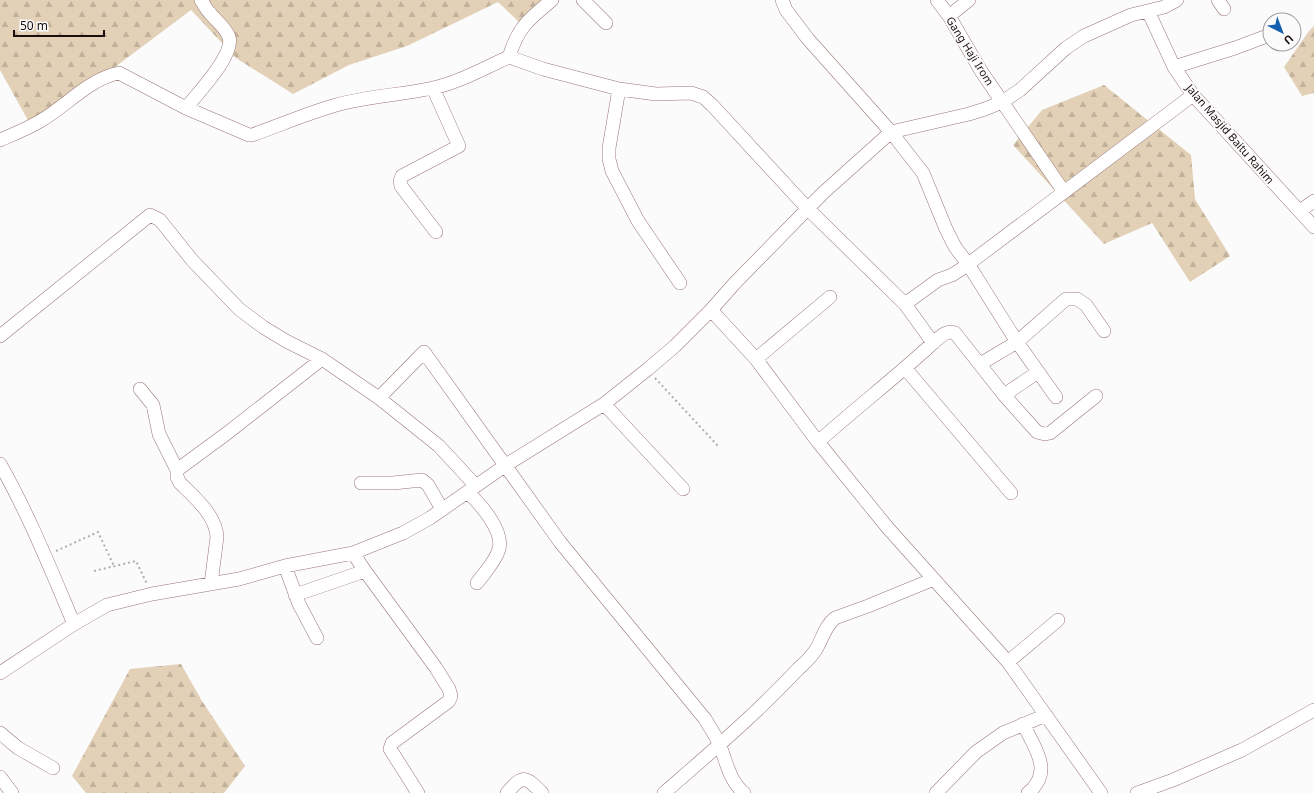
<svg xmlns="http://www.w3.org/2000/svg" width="1314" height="793" font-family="'Noto Sans',sans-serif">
<defs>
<pattern id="forest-firs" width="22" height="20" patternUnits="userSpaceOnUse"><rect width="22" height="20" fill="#e3d1b7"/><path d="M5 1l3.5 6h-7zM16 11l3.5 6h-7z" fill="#c2b29c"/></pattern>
</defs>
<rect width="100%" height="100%" fill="#fbfbfb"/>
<path fill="url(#forest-firs)" d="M0,0H549L520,23L498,2L407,46L349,65L293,94L236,58L191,10L107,73L30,124L0,70Z
M1314,26V93L1302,96L1284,67L1309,31Z
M1104,85L1191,155L1195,199L1230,256L1190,282L1152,223L1104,244L1013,145L1042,110Z
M181,664L202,701L245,766L224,793H86L72,776L130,669Z"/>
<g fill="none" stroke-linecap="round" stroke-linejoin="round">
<defs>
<path id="street" d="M583,0L606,23
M782,0L786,10L808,39L891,132L923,173L946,229L955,247L968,264L1017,342L1056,397
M937,0L949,16L981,71L1064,192
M1218,0L1224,9
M1148,11L1174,67L1193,95L1314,227
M949,16L969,0
M509,57C518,27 529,19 552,0
M1174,67L1235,48L1267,36
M433,88L459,146L402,176L400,181L401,186L436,232
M619,89L609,148V159L612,171L638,221L680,283
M186,108C197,94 235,55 229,37C226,28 216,21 210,13C206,10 204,4 201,0
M0,140C14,134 29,128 42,120C67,105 89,79 119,73L186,108L249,135H252C280,125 308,113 336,105C368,96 401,95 433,88C460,82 484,68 509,57L543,69L619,89L656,94L691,93L703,97L712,105L808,209L905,304L938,280L952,275L963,268L1193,95
M1300,211L1314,201
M905,304L933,343C940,337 946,330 955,333L1004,395L1037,432L1045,434L1050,433L1096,396
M711,310L756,359L818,442L887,527L1008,662L1101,793
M0,336L150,215L160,220L192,260L239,309L263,327L286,341L322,359L379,398L439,446L476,486
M756,359L830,297
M980,364L1017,342L1066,299H1077L1086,305L1104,331
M905,368L1011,493
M140,389L153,405L159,434L177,470V477L180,483C194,497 216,515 217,537L211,584
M1004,395L1038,372
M379,398L424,352L560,542L705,719C710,728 717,737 720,746C727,763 729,780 744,793
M604,404L683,489
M818,442C856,408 896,377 933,343
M0,464C29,515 51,570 74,624
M177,470L226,434L322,359
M361,483H393L422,480L428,485L442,509
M467,492C480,503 504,531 499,549C496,561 484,573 477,583
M353,553L365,571L436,668L449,689L451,696L449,701L392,743L390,749L418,793
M285,566L299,604L317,638
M295,595L365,571
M1008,662L1058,620
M0,673L74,624L107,605L152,594L239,579L285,566L353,553L403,533L430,518L506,465L604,404L648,369L675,346L711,310L734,284L823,193L891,132L969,114L985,109L1002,102L1020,90L1066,48L1084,36L1131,15L1164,7L1177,0
M1023,724C1035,748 1054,772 1028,793
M0,733L18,748L53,768
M0,777L12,793
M507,793C523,774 525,776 542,793
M664,793C710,753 756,714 798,669C804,664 810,658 815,651C822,641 824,627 835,618L868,606L934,579
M936,793L976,752L1003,733L1046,715
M1137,793L1173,780L1242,750L1314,710"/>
</defs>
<use href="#street" stroke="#997774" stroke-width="14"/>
<path stroke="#b0acac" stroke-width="2" stroke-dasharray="2 3" stroke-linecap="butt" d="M655,378L718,446
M56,551L98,532L114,566
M94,571L136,561L147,584"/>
<use href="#street" stroke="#fff" stroke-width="13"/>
</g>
<g text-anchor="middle" stroke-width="4" stroke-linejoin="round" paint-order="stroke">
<g font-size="11" fill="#1b0e0d" stroke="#fbfbfb">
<text transform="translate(970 51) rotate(58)" y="4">Gang Haji Irom</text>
<text transform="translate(1230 134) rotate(49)" y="4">Jalan Masjid Baitu Rahim</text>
</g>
</g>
<g transform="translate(1282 32) rotate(138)"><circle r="19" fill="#fbfbfb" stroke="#a19c9c"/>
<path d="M0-3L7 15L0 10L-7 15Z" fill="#1360af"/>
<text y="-6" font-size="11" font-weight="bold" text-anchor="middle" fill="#1b0e0d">U</text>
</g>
<path d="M14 30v6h90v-6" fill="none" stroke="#1b0e0d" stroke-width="2"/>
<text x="20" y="30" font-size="12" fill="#1b0e0d" stroke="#fbfbfb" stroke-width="3" paint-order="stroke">50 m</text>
</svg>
